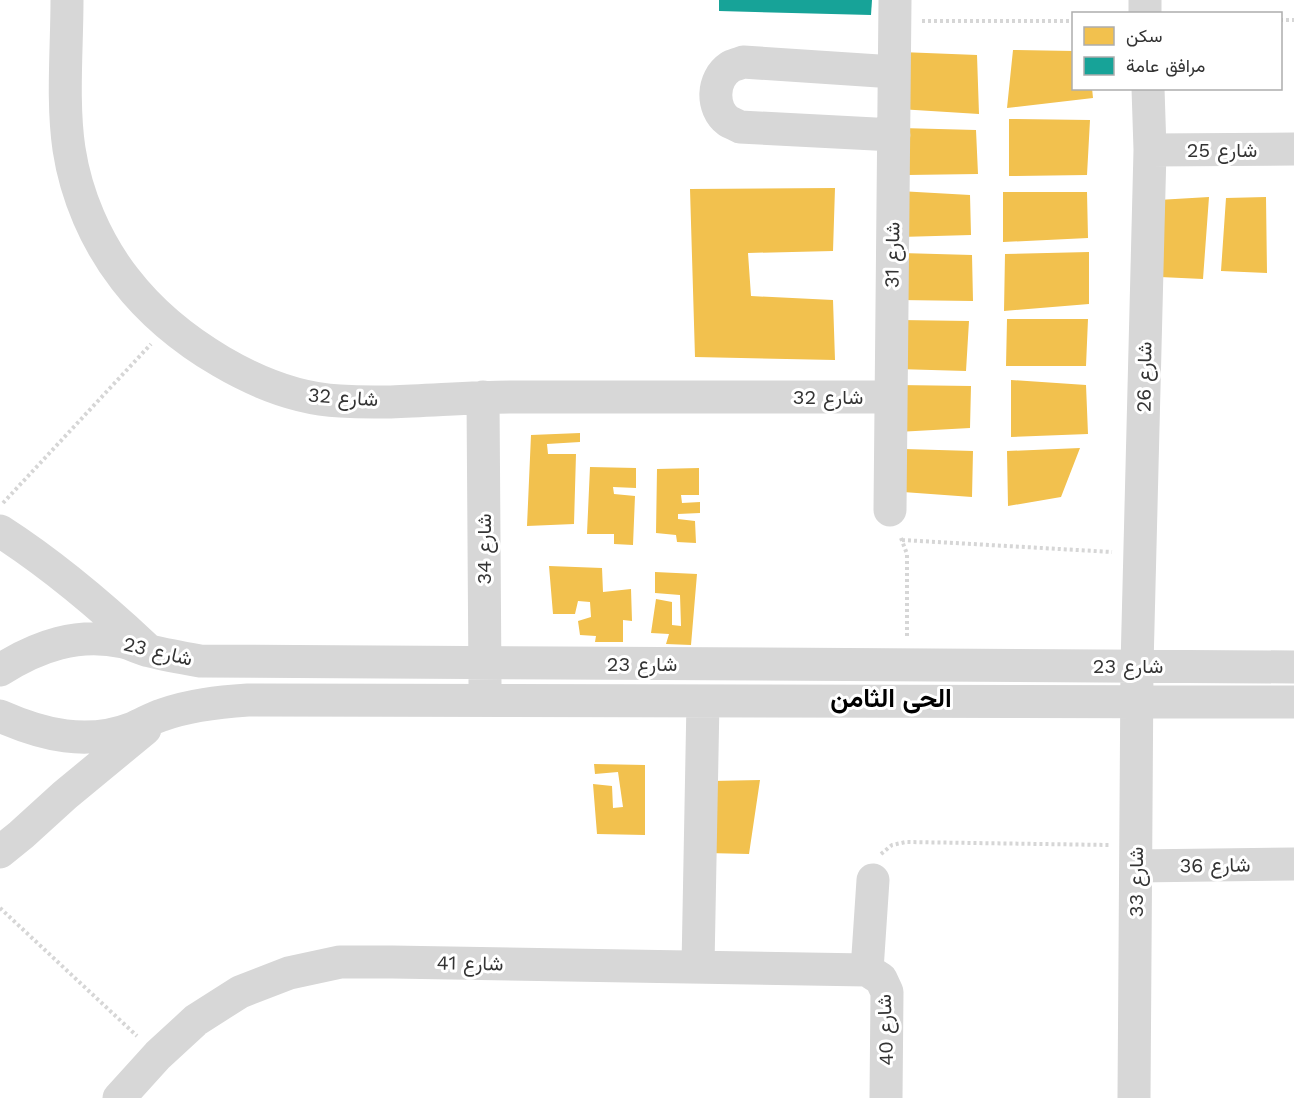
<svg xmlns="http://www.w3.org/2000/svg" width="1294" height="1098" font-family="'Work Sans',Vazirmatn,sans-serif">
<rect width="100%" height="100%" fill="#fff"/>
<path fill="#f2c14e" d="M1013,50L1074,51V88H1092L1093,98L1007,108Z
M901,52L977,55L979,114L899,109Z
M1009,119L1090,120L1087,175L1009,176Z
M901,128L976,130L978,174L907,175Z
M835,188L833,251L748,253L751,296L833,300L835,360L695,357L690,189Z
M899,191L970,195L971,235L900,237Z
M1003,192H1087L1088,238L1003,242Z
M1209,197L1203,279L1160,277L1158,200Z
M1266,197L1267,273L1221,271L1226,198Z
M1089,252V304L1004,311L1005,254Z
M901,253L972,255L973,301L900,300Z
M1007,319H1088L1086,366H1006Z
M900,320L969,321L966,371L897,369Z
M1011,380L1086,385L1088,434L1011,437Z
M898,385L971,386L970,428L897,432Z
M580,433V442L547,444L548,454H576L574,524L527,526L531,435Z
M1080,448L1061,497L1008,506L1007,451Z
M904,449L973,451L972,497L903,492Z
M590,467L636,468V488L613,487L614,494L635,496L633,545L614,544V534H587Z
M699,468V495H681L682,503L700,502V513L678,514V519L695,521L696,543L677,542L676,535L656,533L657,469Z
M549,566L602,568L603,592L631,589L632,621L623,620V642H595L596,636L580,635L578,621L591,617L590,602L578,601L575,614H553Z
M655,572L697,574L691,645L666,644L669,634L651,633L656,599L672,602V625L681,626L680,595L655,593Z
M594,764L645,765V835L597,834L593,784L612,786L613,808L623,807L618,772L595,774Z
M760,780L749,854L707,853L712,781Z"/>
<path fill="#17a398" d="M719,0H872L871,15L719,11Z"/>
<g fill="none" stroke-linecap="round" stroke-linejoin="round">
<path stroke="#d6d6d6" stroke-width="4" stroke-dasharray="3 3" stroke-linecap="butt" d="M1280,20H1294
M922,21H1074
M3,503L151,344
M901,538L907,554V637
M902,540L1112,552
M881,854L892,845L906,842L1109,845
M0,908L137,1036"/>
<path stroke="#d7d7d7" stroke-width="33" d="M67,0C67,48 62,102 69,149C76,195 96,242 125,279C172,340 262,397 340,401C396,405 454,397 511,397C638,397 764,397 891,397
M1145,0V14
M894,135L740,127C737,125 731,123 728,121C711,108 712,79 730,67C733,65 739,64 743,62L894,72
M1150,150L1294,149
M483,397L485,683
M890,510L895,0
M0,531C53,565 100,605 146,648
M0,670C38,646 78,632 123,642C132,644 141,649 150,651C166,655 183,658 200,661L1294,667
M0,716C43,735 87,746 133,728C143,724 152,718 162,715C189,705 219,702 248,700L1294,702
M0,852L21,835L65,795L145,729
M1136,866L1294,864
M698,966L703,701
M867,970L873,880
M119,1098L158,1055L196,1020L240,992L289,973L340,962H392L867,970L881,979L887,992L886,1098
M1134,1098L1137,666L1150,150L1148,88"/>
</g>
<g text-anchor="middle" stroke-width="6" stroke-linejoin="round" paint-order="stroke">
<g font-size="20" fill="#333" stroke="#fff">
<text x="1222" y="157">شارع 25</text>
<text transform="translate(892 255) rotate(-89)" y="7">شارع 31</text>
<text transform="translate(1144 377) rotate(-89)" y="7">شارع 26</text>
<text transform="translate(343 397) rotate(4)" y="7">شارع 32</text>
<text x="828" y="404">شارع 32</text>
<text transform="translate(484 549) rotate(-90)" y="7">شارع 34</text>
<text transform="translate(158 651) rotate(13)" y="7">شارع 23</text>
<text x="642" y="671">شارع 23</text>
<text x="1128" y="673">شارع 23</text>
<text transform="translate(1215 865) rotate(-1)" y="7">شارع 36</text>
<text transform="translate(1136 882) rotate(-90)" y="7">شارع 33</text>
<text transform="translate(470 963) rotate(1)" y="7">شارع 41</text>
<text transform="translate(885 1030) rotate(-92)" y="7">شارع 40</text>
</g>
<g font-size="26" font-weight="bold" fill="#000" stroke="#fff">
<text x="891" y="707">الحى الثامن</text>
</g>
</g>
<rect x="1072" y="12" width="210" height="78" fill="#ffffff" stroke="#adadad" stroke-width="1.5"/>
<rect x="1084" y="27" width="30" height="18" fill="#f2c14e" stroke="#adadad" stroke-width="1.5"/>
<text x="1126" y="42" font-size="18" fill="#333333">سكن</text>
<rect x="1084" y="57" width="30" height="18" fill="#17a398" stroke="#adadad" stroke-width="1.5"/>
<text x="1126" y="72" font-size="18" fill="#333333">مرافق عامة</text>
</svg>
